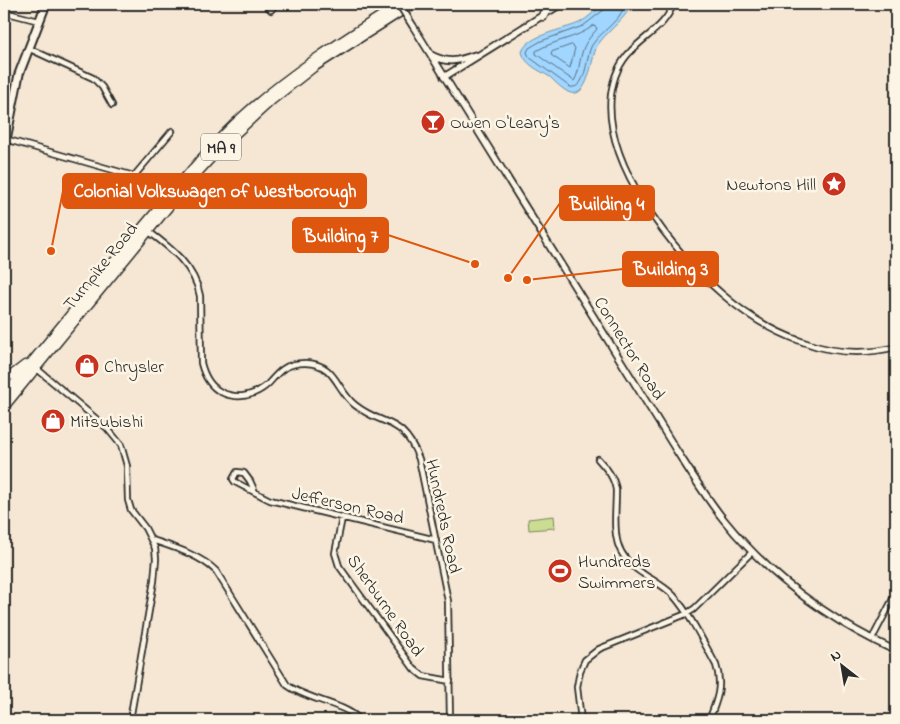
<svg xmlns="http://www.w3.org/2000/svg" width="900" height="724" font-family="'Indie Flower',sans-serif">
<rect width="100%" height="100%" fill="#f5e7d3"/>
<filter id="ink" filterUnits="userSpaceOnUse"><feTurbulence type="fractalNoise" baseFrequency=".02" numOctaves="2"/><feDisplacementMap in="SourceGraphic" scale="10" xChannelSelector="R" yChannelSelector="G"/><feConvolveMatrix kernelMatrix="1 2 1 2 8 2 1 2 1" color-interpolation-filters="sRGB"/></filter>
<g filter="url(#ink)">
<path fill="#cbdd92" stroke="#7b845e" d="M554,516L555,528L529,530L528,519Z"/>
<path fill="#a0d6ff" stroke="#7192aa" d="M604,4H628L630,8C621,23 606,32 597,46C591,57 589,102 568,92C561,88 555,82 550,77C539,70 525,65 522,52C527,35 563,30 579,23C588,18 596,10 604,4Z"/>
<g fill="none" stroke-linecap="round" stroke-linejoin="round">
<path stroke="#5a6f80" stroke-width="1" d="M606,4L605,9L583,26L541,41L529,48L527,52L529,57L570,87C586,90 586,58 591,47C598,33 624,19 624,4
M593,26L596,27L597,29C590,37 584,44 582,53C579,63 579,73 574,81L536,54V51C554,40 576,39 593,26Z
M572,45L575,48L570,68L551,55L552,52Z"/>
<defs>
<path id="minor" d="M265,4L271,10L276,4
M673,4C667,25 645,36 631,51C619,63 613,79 611,95C603,164 673,252 722,294C745,314 774,332 803,342C833,353 865,355 896,347
M4,12L39,21
M28,48L93,78L102,87L112,105
M5,139L134,176L172,131
M148,231C171,248 195,267 200,296L201,363C204,375 209,386 221,392C237,400 254,396 267,385C272,380 277,373 283,369C289,365 298,363 305,363C336,363 336,390 355,405C384,428 402,415 419,459L448,601L450,720
M36,368L107,428L121,445L127,466L128,500L131,510L145,528L155,548L156,559L154,581L130,720
M598,459C607,469 614,477 616,490C616,526 608,551 642,573C652,580 664,586 673,595C690,614 704,643 716,665C723,685 717,701 709,720
M255,492L250,481L244,473L237,472L233,479L235,482L270,500L436,540
M342,518L335,553L339,566L414,669L423,676L450,681
M152,540C173,547 200,555 216,571L287,685C307,700 344,703 360,720
M872,639L896,593
M581,720L577,687L580,671L585,660L599,649L686,614L694,609L752,552"/>
<path id="tertiary" d="M413,26L678,453C693,476 707,499 724,520C770,577 829,620 896,651
M431,55C448,64 458,61 475,55
M444,77L561,4"/>
<path id="secondary" d="M4,150L19,74L46,4"/>
<path id="trunk" d="M543,16L547,4
M4,378L12,375L25,365
M4,396C55,334 106,270 158,209C186,177 212,144 243,116C290,73 346,38 400,4
M4,407L188,183L221,147L272,100L314,67L413,4"/>
</defs>
<use href="#minor" stroke="#2b2b2b" stroke-width="8"/>
<use href="#tertiary" stroke="#2b2b2b" stroke-width="9"/>
<use href="#secondary" stroke="#2b2b2b" stroke-width="11"/>
<use href="#trunk" stroke="#2b2b2b" stroke-width="11"/>
<use href="#minor" stroke="#fcf5e5" stroke-width="4.5"/>
<use href="#tertiary" stroke="#fcf5e5" stroke-width="5.5"/>
<use href="#secondary" stroke="#fcf5e5" stroke-width="7"/>
<use href="#trunk" stroke="#fcf5e5" stroke-width="8"/>
<defs>
<path id="tertiary-bridge" d="M399,4L413,26"/>
</defs>
<use href="#tertiary-bridge" stroke="#2b2b2b" stroke-width="9" stroke-linecap="butt"/>
<use href="#tertiary-bridge" stroke="#fcf5e5" stroke-width="5.5"/>
</g>
</g>
<defs>
<symbol id="bar-disc" viewBox="-11 -11 22 22"><circle r="9.5" fill="#c8321e" stroke="#fcf5e5"/><path d="M-6-5H6L.8 .8V4.5H3.5V6h-7V4.5H-.8V.8Z" fill="#fff"/></symbol>
<symbol id="sight-disc" viewBox="-11 -11 22 22"><circle r="9.5" fill="#c8321e" stroke="#fcf5e5"/><path d="M0-6L1.8-2.2L6-1.7L2.9 1.2L3.7 5.4L0 3.3L-3.7 5.4L-2.9 1.2L-6-1.7L-1.8-2.2Z" fill="#fff"/></symbol>
<symbol id="shop-disc" viewBox="-11 -11 22 22"><circle r="9.5" fill="#c8321e" stroke="#fcf5e5"/><path d="M-5-2.5h2.3a2.7 3.5 0 0 1 5.4 0H5L5.5 6h-11ZM-1.5-2.5h3a1.5 2.3 0 0 0-3 0Z" fill="#fff"/></symbol>
<symbol id="stadium-disc" viewBox="-11 -11 22 22"><circle r="9.5" fill="#c8321e" stroke="#fcf5e5"/><path d="M0-5a6.5 5 0 1 0 0 10a6.5 5 0 1 0 0-10ZM-3.5-1.8h7v3.6h-7Z" fill="#fff"/></symbol>
</defs>
<g fill-rule="evenodd">
<use href="#bar-disc" x="419" y="108" width="28" height="28"/>
<use href="#sight-disc" x="820" y="170" width="28" height="28"/>
<use href="#shop-disc" x="73" y="352" width="28" height="28"/>
<use href="#shop-disc" x="39" y="407" width="28" height="28"/>
<use href="#stadium-disc" x="546" y="557" width="28" height="28"/>
</g>
<g text-anchor="middle" stroke-width="5" stroke-linejoin="round" paint-order="stroke">
<rect fill="#fcf5e5" stroke="#6a6863" stroke-width="1" x="201" y="133.5" width="40" height="27" rx="4"/>
<g font-size="16" font-weight="bold" fill="#2b2b2b">
<text x="221" y="153">MA 9</text>
</g>
<g font-size="18" fill="#2b2b2b" stroke="#fcf5e5" text-anchor="start">
<text x="450" y="128">Owen O'Leary's</text>
<text x="816" y="190" text-anchor="end">Newtons Hill</text>
<text x="104" y="372">Chrysler</text>
<text x="70" y="427">Mitsubishi</text>
<text x="578" y="567">Hundreds<tspan x="578" dy="21">Swimmers</tspan></text>
</g>
<g font-size="18" fill="#2b2b2b" stroke="#fcf5e5">
<text transform="translate(100 266) rotate(-51)" y="6">Turnpike Road</text>
<text transform="translate(630 348) rotate(58)" y="6">Connector Road</text>
<text transform="translate(348 505) rotate(13)" y="6">Jefferson Road</text>
<text transform="translate(444 516) rotate(78)" y="6">Hundreds Road</text>
<text transform="translate(386 605) rotate(55)" y="6">Sherburne Road</text>
</g>
</g>
<path fill="none" stroke="#df570e" stroke-width="2" d="M51 251L63 191M508 278L560 203M475 264L388 235M527 280L623 269"/>
<g fill="#df570e" stroke="#fcf5e5" stroke-width="2">
<circle cx="51" cy="251" r="5"/>
<circle cx="508" cy="278" r="5"/>
<circle cx="475" cy="264" r="5"/>
<circle cx="527" cy="280" r="5"/>
</g>
<g fill="#df570e" stroke="#df570e" stroke-width="2">
<rect x="63" y="174" width="303" height="34" rx="5"/>
<rect x="560" y="186" width="94" height="34" rx="5"/>
<rect x="293" y="218" width="95" height="34" rx="5"/>
<rect x="623" y="252" width="95" height="34" rx="5"/>
</g>
<g font-size="19" text-anchor="middle" font-weight="bold" fill="#fff">
<text x="215" y="197">Colonial Volkswagen of Westborough</text>
<text x="607" y="210">Building 4</text>
<text x="341" y="242">Building 7</text>
<text x="671" y="275">Building 3</text>
</g>
<rect width="900" height="724" fill="none" stroke="#fcf5e5" stroke-width="20"/>
<rect x="10" y="10" width="880" height="704" fill="none" stroke="#2b2b2b" stroke-width="2" filter="url(#ink)"/>
<g transform="translate(842 666) rotate(329)" stroke="#fcf5e5" stroke-width="4" paint-order="stroke">
<path d="M0-4L9 19L0 12L-9 19Z" fill="#2b2b2b"/>
<text y="-8" font-size="14" font-weight="bold" text-anchor="middle" fill="#2b2b2b">N</text>
</g>
</svg>
